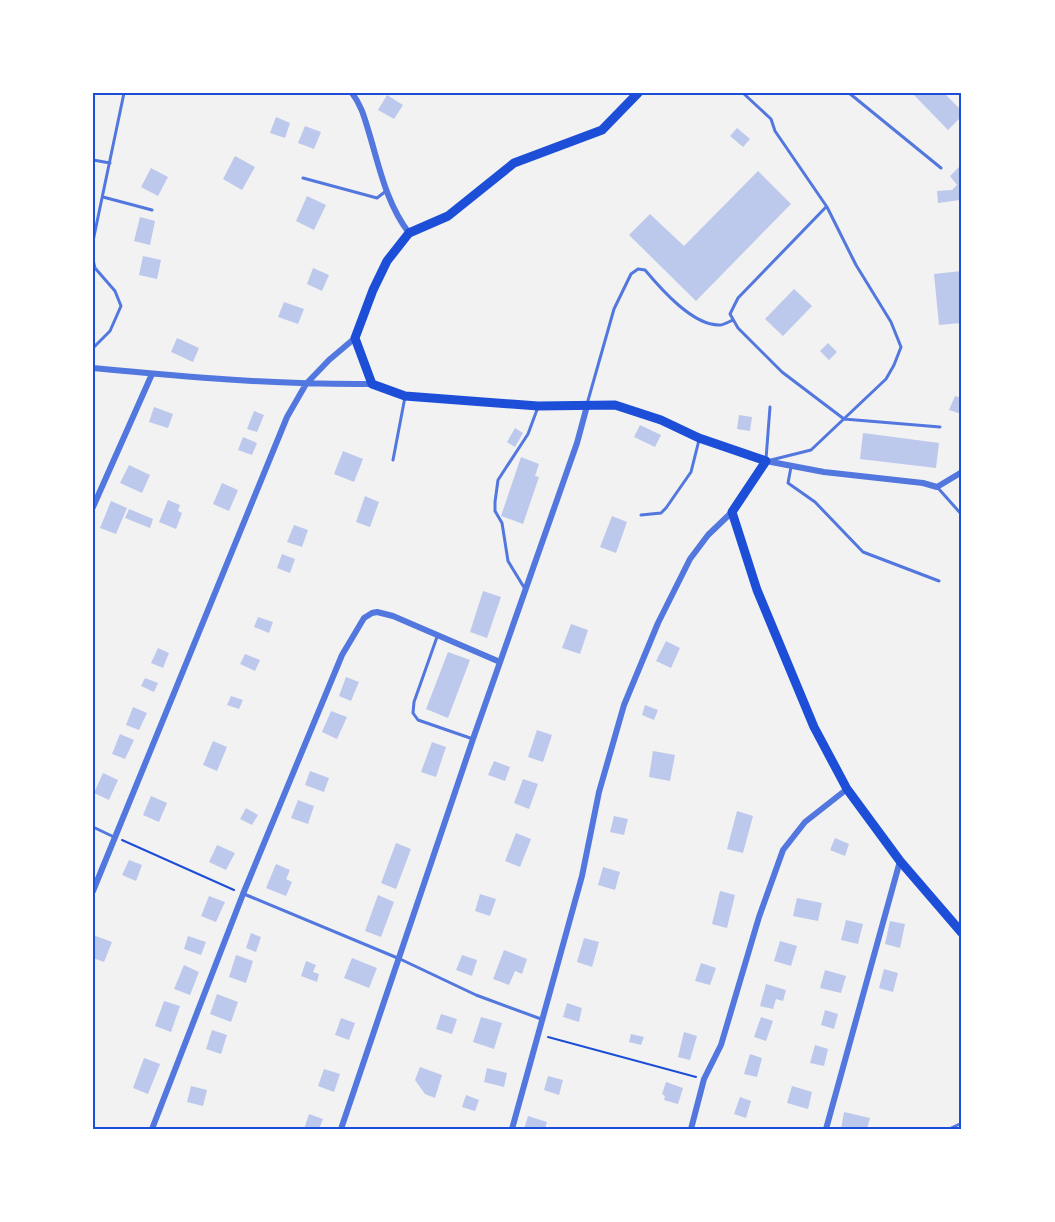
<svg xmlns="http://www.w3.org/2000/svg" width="1055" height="1222" font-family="'Open Sans',sans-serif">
<rect width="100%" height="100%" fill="#f2f2f2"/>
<path fill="#bdc9ec" d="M912,93H944L962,111V116L948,130Z
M387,95L403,105L394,119L378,110Z
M276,117L290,123L285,138L270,133Z
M305,126L321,132L314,149L298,143Z
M737,128L750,139L743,147L730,136Z
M235,156L255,167L242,190L223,179Z
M962,164V198L960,200L938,203L937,191L952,190L957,185L950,176Z
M151,168L168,177L158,196L141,187Z
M758,171L791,204L696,301L629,235L650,214L684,246Z
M307,196L326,205L314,230L296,221Z
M140,217L155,221L150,245L134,241Z
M143,256L161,260L157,279L139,275Z
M313,268L329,275L322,291L307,284Z
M961,271L962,323L939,325L934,274Z
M794,289L812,306L783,336L765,319Z
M284,302L304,309L298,324L278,317Z
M177,338L199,348L193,362L171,352Z
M828,343L837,352L829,360L820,351Z
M955,396L962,398L961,414L949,410Z
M154,407L173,414L168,428L149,422Z
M254,411L264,415L257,432L247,429Z
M739,415L752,417L750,431L737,429Z
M640,425L661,435L655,447L634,437Z
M515,428L523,433L515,447L507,442Z
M863,433L939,443L936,468L860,459Z
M243,437L257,443L252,455L238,450Z
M343,451L363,459L354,482L334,474Z
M521,457L539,464L535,476L539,477L523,524L501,516Z
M129,465L150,475L142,493L120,483Z
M222,483L238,490L229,511L213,504Z
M365,496L379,502L370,527L356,522Z
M168,500L180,505L178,511L182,513L176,529L159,522Z
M111,501L127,508L116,534L100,528Z
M129,509L153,519L150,528L125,518Z
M612,516L627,522L616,553L600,547Z
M294,525L308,530L302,547L287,542Z
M282,554L295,559L290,573L277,568Z
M483,591L501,597L487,638L470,632Z
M258,617L273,622L269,633L254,627Z
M571,624L588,630L580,654L562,648Z
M666,641L680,648L671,668L656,661Z
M158,648L169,653L163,668L151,663Z
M448,652L470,660L448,718L426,709Z
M245,654L260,660L255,671L240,664Z
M346,677L359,682L351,701L339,696Z
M145,678L158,683L154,692L141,686Z
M231,696L243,700L239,709L227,705Z
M645,705L658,710L654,720L642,715Z
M133,707L147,713L139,730L126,725Z
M331,711L347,717L337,739L322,732Z
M537,730L552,735L543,762L528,757Z
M120,734L134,740L125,759L112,754Z
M213,741L227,747L217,771L203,765Z
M432,742L446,747L436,777L421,772Z
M653,751L675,755L670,781L649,777Z
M494,761L510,767L505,781L488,775Z
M310,771L329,778L324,792L305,785Z
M103,773L118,780L109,800L94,793Z
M523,779L538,784L529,809L514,803Z
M151,796L167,803L159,822L143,815Z
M298,800L314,806L308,824L291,818Z
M246,808L258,815L252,825L240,819Z
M737,811L753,816L743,853L727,849Z
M614,816L628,819L624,835L610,832Z
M516,833L531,839L520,867L505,861Z
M835,838L849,844L845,856L830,850Z
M396,843L411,849L396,889L381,883Z
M217,845L235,853L226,870L209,862Z
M129,860L142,865L136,881L122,875Z
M276,864L290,870L286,879L292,882L286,896L266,888Z
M603,867L620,872L615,890L598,885Z
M720,891L735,895L727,928L712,924Z
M480,894L496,899L490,916L475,911Z
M378,895L394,902L381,937L365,931Z
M209,896L225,902L216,922L201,916Z
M797,898L822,903L818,921L793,916Z
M846,920L863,924L858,944L841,940Z
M890,921L905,924L900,948L885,944Z
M251,933L261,937L256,952L246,948Z
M93,935L112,942L104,962L93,958Z
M188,936L206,942L201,955L184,949Z
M584,938L599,942L592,967L577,962Z
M780,941L797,946L791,966L774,961Z
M504,950L527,959L522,974L515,971L509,985L493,979Z
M236,955L253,961L246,983L229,977Z
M462,955L477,960L472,976L456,970Z
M352,958L377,968L369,988L344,978Z
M306,961L316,965L313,972L319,974L317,982L301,976Z
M701,963L716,968L710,985L695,981Z
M184,965L199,972L190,995L174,989Z
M884,969L898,973L893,992L879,988Z
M825,970L846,976L841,993L820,988Z
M766,984L786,990L783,1001L776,999L773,1009L760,1006Z
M217,994L238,1002L231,1022L210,1014Z
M164,1001L180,1006L171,1032L155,1026Z
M567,1003L582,1008L579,1022L563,1017Z
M825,1010L838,1014L834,1029L821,1025Z
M441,1014L457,1019L452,1034L436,1029Z
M481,1017L502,1023L494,1049L473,1042Z
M761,1017L773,1021L766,1041L754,1037Z
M341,1018L355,1023L349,1040L335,1035Z
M212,1030L227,1035L221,1054L206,1049Z
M684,1032L697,1036L690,1060L678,1057Z
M631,1034L644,1037L641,1045L629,1042Z
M815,1045L828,1049L824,1066L810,1063Z
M750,1054L762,1058L757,1077L744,1074Z
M144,1058L160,1064L148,1094L133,1088Z
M420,1067L442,1075L435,1098L425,1094L415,1080Z
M487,1068L507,1073L504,1087L484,1082Z
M324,1069L340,1074L334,1092L318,1086Z
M548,1076L563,1080L559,1095L544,1090Z
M666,1082L683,1088L678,1104L664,1100L665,1096L662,1094Z
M191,1086L207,1090L203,1106L187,1102Z
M792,1086L812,1092L808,1109L787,1103Z
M466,1095L479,1100L475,1111L462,1107Z
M740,1097L751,1101L746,1118L734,1114Z
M844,1112L870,1118L867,1129H841Z
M309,1114L323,1119L319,1129H304Z
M528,1116L547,1122L545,1129H524Z"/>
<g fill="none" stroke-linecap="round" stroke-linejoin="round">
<path stroke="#1d4ed8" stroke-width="2" d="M122,840L234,890
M548,1037L696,1077"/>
<path stroke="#5277de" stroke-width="3" d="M743,93L771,119L775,131L827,207L856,265L891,322L901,347L894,365L886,379L811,450L771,460
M849,93L941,168
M93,160L110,163
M303,178L377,198L386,191
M103,197L152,210
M826,207L738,298L730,314L738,328L782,372L844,419L940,427
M93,241L124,93
M93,260L95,268L115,291L121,306L110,331L93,348
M587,404L614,309L631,274L638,269L645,270C661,289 693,326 720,325C724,325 730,321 733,320
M766,459L770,407
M393,460L405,397
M791,467L788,483L815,502L863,552L939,581
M938,488L962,515
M641,515L661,513L666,508L691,472L699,440
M525,589L508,561L502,523L495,511V502L498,480L528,434L538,407
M437,637L414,702L413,713L418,720L473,739
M93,827L114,837
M244,894L400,959L476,995L541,1019
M949,1129L962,1123"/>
<path stroke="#5277de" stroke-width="6" d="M352,93C362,106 365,120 370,136C380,170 387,204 409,233
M93,368C186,377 279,385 372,384
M766,461L824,472L923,483L937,487L962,472
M93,507L152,374
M93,891L287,417L306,384L329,360L355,338
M152,1129L243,894L342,655L364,618L372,613L377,612L393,616L500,662
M341,1129L473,739L577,443L587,406
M512,1129L582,876L599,792L624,705L658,623L690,559L708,535L732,512
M691,1129L704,1079L721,1045L759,917L783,850L805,822L847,789
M826,1129L900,861"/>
<path stroke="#1d4ed8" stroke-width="9" d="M638,93L602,130L514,163L448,216L409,233L387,261L373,290L355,338L372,384L405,396L538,406L615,405L661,420L699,438L766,461L732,512L757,590L814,727L847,789L900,861L962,933"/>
</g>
<rect width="1055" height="1222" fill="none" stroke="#ffffff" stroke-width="189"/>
<rect x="94" y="94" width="866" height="1034" fill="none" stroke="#1d4ed8" stroke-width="2"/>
</svg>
